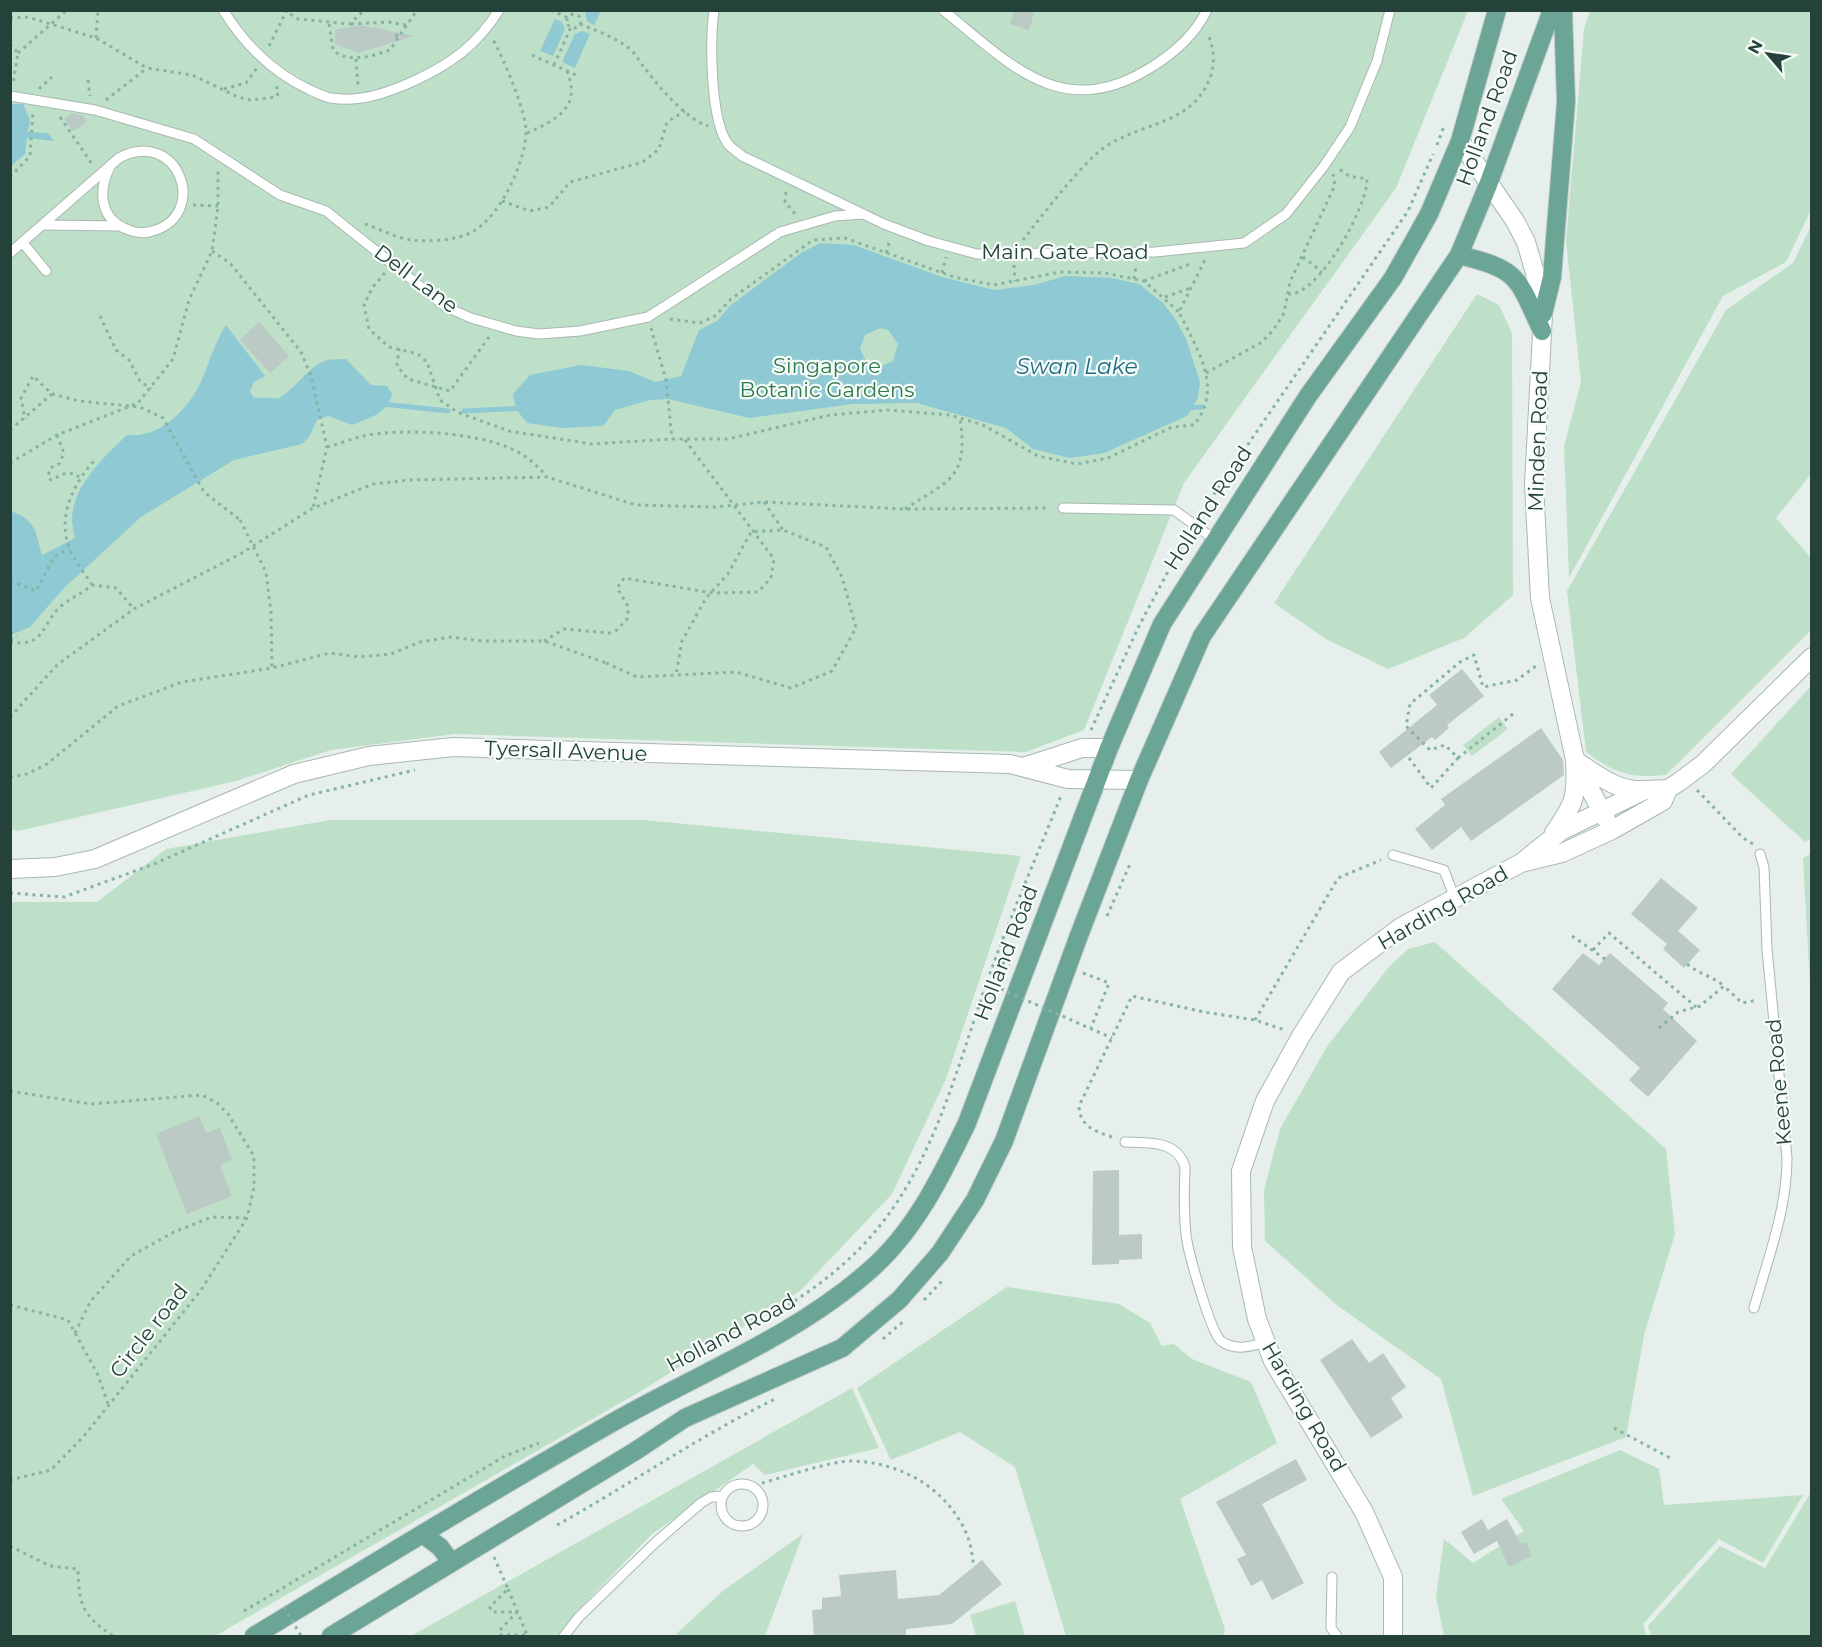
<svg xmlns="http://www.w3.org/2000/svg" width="1822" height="1647" font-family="Montserrat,sans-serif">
<rect width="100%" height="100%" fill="#e6efeb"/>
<path fill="#bfe0c8" d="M10,11H1468L1396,188L1184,483L1084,730L1026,752L455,734L331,750L236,781L18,831L10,829Z
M1590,11H1811V210L1786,262L1723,296L1569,578L1564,446L1581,382L1566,241L1584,29Z
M1811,226V474L1776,518L1811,558V630L1666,775C1630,778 1615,774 1586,752L1567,591L1726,310L1793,263Z
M1477,294L1499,305L1512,333L1513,595L1464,638L1388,669L1326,639L1274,603Z
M1811,686L1812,838L1805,842L1731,774Z
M1499,717L1508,729L1472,756L1463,745Z
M330,820H643L1021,856L946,1079L892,1194L800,1291L641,1391L215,1636H11L10,902H97L166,849Z
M1811,854V1005L1803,858Z
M1435,942L1666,1149L1675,1234L1644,1335L1626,1437L1473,1496L1441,1379L1338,1306L1265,1241L1264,1190L1280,1129L1328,1045L1388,968L1408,949Z
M1007,1287L1119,1304L1150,1323L1162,1346L1174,1344L1192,1359L1251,1382L1277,1443L1180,1499L1225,1629L1223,1636H1066L1015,1467L960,1432L891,1460L857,1388Z
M852,1388L879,1448L765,1475L753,1464L652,1534L575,1613L557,1636H411Z
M1620,1450L1659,1469L1664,1505L1803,1495L1763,1563L1719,1539L1643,1624L1647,1636H1444L1436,1597L1444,1539L1473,1563L1524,1531L1501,1499Z
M1811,1492V1636H1651L1648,1626L1720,1546L1765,1568Z
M803,1534L765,1636H674L724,1590Z
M1015,1601L1025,1636H976L970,1615Z"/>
<path fill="#8ec9d4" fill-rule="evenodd" d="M585,11H601L594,25L587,21Z
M555,19L562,22L565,29L553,56L540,51Z
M582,31L590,34L575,68L562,62L575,34Z
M11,104H23L30,120L28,132L48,133L54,141L27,138L25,154L11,166Z
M820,243L854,245L942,277L994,290L1034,285L1065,276L1112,278L1139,284L1163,303L1176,320L1186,339L1200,382L1198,398L1187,416L1104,453L1070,458L1033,449L1006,428L917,403L853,404L749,418L668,399L650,400L615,410L603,426L563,428L527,423L516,409L513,394L530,375L581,365L629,371L655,382L681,376L699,330L717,321L731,305L801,253ZM880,328L888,330L898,344L893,361L880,367L867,363L860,349L865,335Z
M226,325L265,376L254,382L250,391L255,400C285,412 302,367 327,360C333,359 340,359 346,359L371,385L387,386L392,394C387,414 369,418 352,425L328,416L317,420L309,437L302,444L234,460L141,517L63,589L30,627L11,635V511C37,521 35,531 42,555L75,538C74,532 72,526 72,520C72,486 105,456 127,435C144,436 156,432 170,421C208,391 203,362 226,325Z"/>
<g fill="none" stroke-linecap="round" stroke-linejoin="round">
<path stroke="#8ec9d4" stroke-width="5" d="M383,404L448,411
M249,405L254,400L277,401
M1188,408L1201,407
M464,411L523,408"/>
</g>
<path fill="#bbcac4" d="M1014,10H1035L1029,30L1010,24Z
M360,25L377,28L414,36L358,53L335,44V30Z
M73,113L82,115L87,122L73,131L64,119Z
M259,322L289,356L270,373L240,340Z
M1462,669L1484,696L1447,725L1449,728L1435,740L1432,737L1391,768L1379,752L1437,705L1429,695Z
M1541,728L1563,760L1564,775L1471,841L1461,827L1432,850L1415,829L1445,805L1441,799Z
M1661,878L1698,908L1678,931L1700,950L1684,968L1663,949L1667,944L1631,914Z
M1583,953L1599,965L1610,953L1668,1003L1663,1009L1697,1041L1648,1097L1629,1080L1640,1068L1552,989Z
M199,1116L206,1133L220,1128L232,1160L220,1165L232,1196L187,1214L156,1134Z
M1119,1170V1235L1142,1234V1259L1119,1260V1264L1092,1265L1093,1171Z
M1352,1339L1369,1363L1383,1353L1406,1387L1391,1398L1403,1417L1371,1438L1320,1360Z
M1296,1459L1307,1480L1262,1504L1304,1583L1272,1600L1262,1580L1251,1586L1237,1559L1246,1555L1216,1502Z
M1482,1519L1488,1530L1507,1519L1521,1544L1526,1542L1532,1556L1509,1567L1497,1541L1474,1554L1461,1532Z
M982,1560L1002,1584L952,1624L906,1629V1636H814L812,1610L822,1609V1598L841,1596L839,1575L896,1570L898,1599L939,1595Z"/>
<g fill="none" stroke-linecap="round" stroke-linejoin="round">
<defs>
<path id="service" d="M223,10C245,45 273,73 310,90C317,93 324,97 331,98C360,103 390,92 416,80C452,63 477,45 499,10
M714,10C710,40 710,120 728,144C731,148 738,152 742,156L884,224L929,241L977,254L1155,252L1244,243L1286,214L1324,166L1350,127L1377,61L1390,10
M943,10C1010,64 1062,123 1150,68C1173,54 1195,35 1207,10
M10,96L95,110L194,139L280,195L326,211L446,307L471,318L516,331L539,334L580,331L648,317L780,232L835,216L863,214
M45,225L121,226
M23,243L46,271
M10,253L119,158C177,127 209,211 156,230C148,233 138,234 129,230C98,219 98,189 111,165
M1063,508L1174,510L1214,539
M1393,855L1444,870L1455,899
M1125,1142C1149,1143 1177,1140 1185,1167C1184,1191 1183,1218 1187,1241C1190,1258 1211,1333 1221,1341C1235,1351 1250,1347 1265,1342
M1754,1308C1768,1258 1787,1210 1787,1158L1767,949L1764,867L1760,854
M721 1505a21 21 0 1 1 42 0a21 21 0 1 1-42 0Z
M1332,1577L1331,1628L1337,1636
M564,1636L579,1617L656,1542L701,1503L711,1497L723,1496"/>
<path id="minor" d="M1460,141L1515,221L1526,242L1535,273L1543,314L1534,485L1540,598L1575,760C1577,797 1575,803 1554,833
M1576,761C1596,774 1618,792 1643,790
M1023,767L1082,748H1109
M1578,767L1606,819
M1521,863L1562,853L1612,830L1663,801L1668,789
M10,869L55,867L95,859L294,774L369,756L453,747L1010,764L1068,779L1139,780
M1393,1636V1577L1364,1512L1273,1361L1257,1319L1242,1247L1241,1171L1265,1101L1301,1036L1341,972L1401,927L1521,863L1561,831L1645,790L1668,789L1679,782L1703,764L1812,657"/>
<path id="primary" d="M1459,255C1520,270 1517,277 1542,331
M1543,314L1552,277L1566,102L1563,10
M424,1535L440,1547L451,1562
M254,1636C374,1563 495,1489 617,1420C702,1372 797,1335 870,1270C915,1231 942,1175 967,1123L1109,748L1162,624L1308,396L1393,278L1429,214L1460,141L1497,10
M331,1636L637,1450L685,1418L842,1348L900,1299L940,1253L975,1200L1004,1141L1078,938L1139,780L1202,636L1459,255L1488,185L1552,10"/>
</defs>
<use href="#service" stroke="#a8b8b2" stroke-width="11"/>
<use href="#minor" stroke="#a8b8b2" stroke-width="20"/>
<use href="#primary" stroke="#c2cac8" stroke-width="20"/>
<path stroke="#86b3a5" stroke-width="3" stroke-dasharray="3 4.5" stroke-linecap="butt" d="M284,10L298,19L350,24L364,10
M512,10H528
M551,10L568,18
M567 21a7 7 0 1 1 14 0a7 7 0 1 1-14 0Z
M10,18L28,17L96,38L147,68L192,75L238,97L250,100L276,97L279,92L276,86
M329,24L333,50C348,64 373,56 390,50L417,10
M351,24L389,22L406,25
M580,24C597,31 615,37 630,49C636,54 639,61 644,67C657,85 687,120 708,126
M395,36L402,35
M96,38L98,10
M10,44L18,53L13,84
M269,46L287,10
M18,53L67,10
M532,55L578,76
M356,59L358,85
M554,65L571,27
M88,80L90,96
M39,89L52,77
M224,89L246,83L257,68
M106,100L147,68
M60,117L92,164
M527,133C556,120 582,108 567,71
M1437,145L1444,126
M10,177L30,156L33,112
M786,192L785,202L795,214
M502,201L530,211L549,207L570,182L643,162L659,149L667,122L685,111
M193,205L218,206
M365,224C380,229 398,239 413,240C429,242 458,240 472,232C500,217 524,165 526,134C528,116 503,57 493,40
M1023,240C1045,212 1068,181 1094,156C1131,120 1192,131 1211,75C1215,62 1214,48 1208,35
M212,251L230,263L301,352L311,376L327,447L313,508
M886,253L890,240
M1303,257L1322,272
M1014,265L1015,281
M385,273L372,288L364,305L369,329L389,347L418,354L427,362L440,400L457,412L509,431L592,444L672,439H728L830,415L888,410L950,415L983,425L1038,456L1077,464L1108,458L1172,427L1194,425C1224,387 1197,350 1179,312L1206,258
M942,273L946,257
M1134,279L1136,266
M1144,281L1193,263
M1288,294C1318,297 1368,206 1367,179L1349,176L1338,168
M1165,297L1191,288
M100,316L116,350L129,360L140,381L151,389
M670,319L700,323L715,316L731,299L813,240L845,238L954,277L994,285L1060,272L1105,273L1134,279L1144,281L1179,312
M651,328L666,380L672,439
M399,348L397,366L408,379L450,391L489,337
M1206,373L1262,342L1274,329L1284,313L1290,282L1335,185L1333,174
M10,430L52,394L33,376L21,398L25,419
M57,435L64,453L59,464L50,468L48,477L51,480C62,475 68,469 79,477
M327,447C339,444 351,439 363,436C402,428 475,432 512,449C527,456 537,465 547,477
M10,463L57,435L138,403L173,359L189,300L212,251L218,206V171
M764,502L783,530
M905,509C949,480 969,479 960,418
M1201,513L1408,211L1433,154
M240,520L266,572L271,612L272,668
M10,584L16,583L36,591L54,557L69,548
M92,585C85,573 75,562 70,549C56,518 74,482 95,460
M10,632L17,636
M10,639L17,636
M10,641C44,650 43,622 60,607C70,598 82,594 92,585L116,588L134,609
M544,641L564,629L609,633L617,630L627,619L628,611L627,604L617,588L624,578L713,593L758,592L771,578L774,559L685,440
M1513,714L1458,758L1445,745L1430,750L1406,726L1410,704L1460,662L1474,655L1483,687L1517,680L1536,666
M10,717L57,665L134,609L242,553L313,508L373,484L410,480L547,477L636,505L715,507L764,502L904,509L1050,508
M1091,730L1139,626L1188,534
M1409,758L1431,788L1458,758
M10,777L27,774L47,764L118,706L182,682L272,668L330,653L360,657L391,654L420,642L451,637L482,641H544L606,663
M1697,790L1743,838L1753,844
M10,893L64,897L154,864L309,795L415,770
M1107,916L1131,862
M1572,936L1605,959
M1593,950L1609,933L1696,1007
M995,959L1010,964
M1687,964C1699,974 1712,976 1724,986
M1083,973L1109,983L1091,1028
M994,986L1004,962
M1255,1020L1338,878L1381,860
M1659,1028L1678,1012L1700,1006L1724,986L1742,1003L1758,1000
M10,1091L91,1104L202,1095L217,1103L228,1114L254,1156V1187L247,1218L201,1290L84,1436L51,1470L10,1480
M1112,1137C1095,1131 1080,1127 1079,1106L1132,996L1204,1012L1255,1020L1285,1030
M924,1300L942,1281
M10,1305L68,1320L98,1375L109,1407
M763,1321C799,1299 834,1276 864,1244C932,1172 955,1073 987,982C1009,919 1036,858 1061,796
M75,1333L90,1302L131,1256L174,1232L212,1217L246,1218
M883,1339L905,1320
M1614,1428L1672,1459
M762,1483C784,1477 831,1461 851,1461C901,1462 947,1488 967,1535C971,1544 972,1556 974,1566
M557,1525C631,1484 699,1436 775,1399
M10,1546L50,1566L78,1569C79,1605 82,1615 113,1636
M494,1557L508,1589L490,1607L492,1612H517L499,1631L501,1635H526L525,1636
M508,1589L527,1635
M244,1611L505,1456L539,1443"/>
<use href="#service" stroke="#fff" stroke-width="9"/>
<use href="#minor" stroke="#fff" stroke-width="18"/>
<use href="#primary" stroke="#6aa596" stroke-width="18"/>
<path stroke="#86b3a5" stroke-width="3" stroke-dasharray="3 4.5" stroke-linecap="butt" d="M52,394L79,401L140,407L163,418L204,492L240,520
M606,663L637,677L736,672L791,688L832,671L856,628L842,577L826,547L783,530L751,532L728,574L706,598L682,641L676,675
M994,986L1112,1038
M284,1607L301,1636"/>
</g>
<g text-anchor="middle" stroke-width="4.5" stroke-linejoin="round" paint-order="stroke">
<g font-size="21" fill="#24423a" stroke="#f7fbf9">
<text transform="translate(1487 118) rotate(-70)" y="7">Holland Road</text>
<text x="1065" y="259">Main Gate Road</text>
<text transform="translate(416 279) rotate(37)" y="7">Dell Lane</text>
<text transform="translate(1538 441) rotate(-88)" y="7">Minden Road</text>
<text transform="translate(1208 508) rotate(-57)" y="7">Holland Road</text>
<text transform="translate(566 751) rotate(2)" y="7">Tyersall Avenue</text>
<text transform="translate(1443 908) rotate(-30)" y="7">Harding Road</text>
<text transform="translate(1006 953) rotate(-69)" y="7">Holland Road</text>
<text transform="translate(1779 1082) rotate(-95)" y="7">Keene Road</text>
<text transform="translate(149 1331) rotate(-52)" y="7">Circle road</text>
<text transform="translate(731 1333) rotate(-28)" y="7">Holland Road</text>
<text transform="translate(1304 1407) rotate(60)" y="7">Harding Road</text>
</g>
<g font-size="21" fill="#2d7a4b" stroke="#f7fbf9">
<text x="827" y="373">Singapore<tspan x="827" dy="24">Botanic Gardens</tspan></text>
</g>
<g font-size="22" font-style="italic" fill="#1c6f80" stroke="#f7fbf9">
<text x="1077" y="374">Swan Lake</text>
</g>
</g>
<rect width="1822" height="1647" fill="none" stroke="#24423a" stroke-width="24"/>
<g transform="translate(1768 54) rotate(299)" stroke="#f7fbf9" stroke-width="4.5" paint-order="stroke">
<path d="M0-4.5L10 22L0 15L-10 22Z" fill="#24423a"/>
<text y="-9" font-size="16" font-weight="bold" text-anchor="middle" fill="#24423a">N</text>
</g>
</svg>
